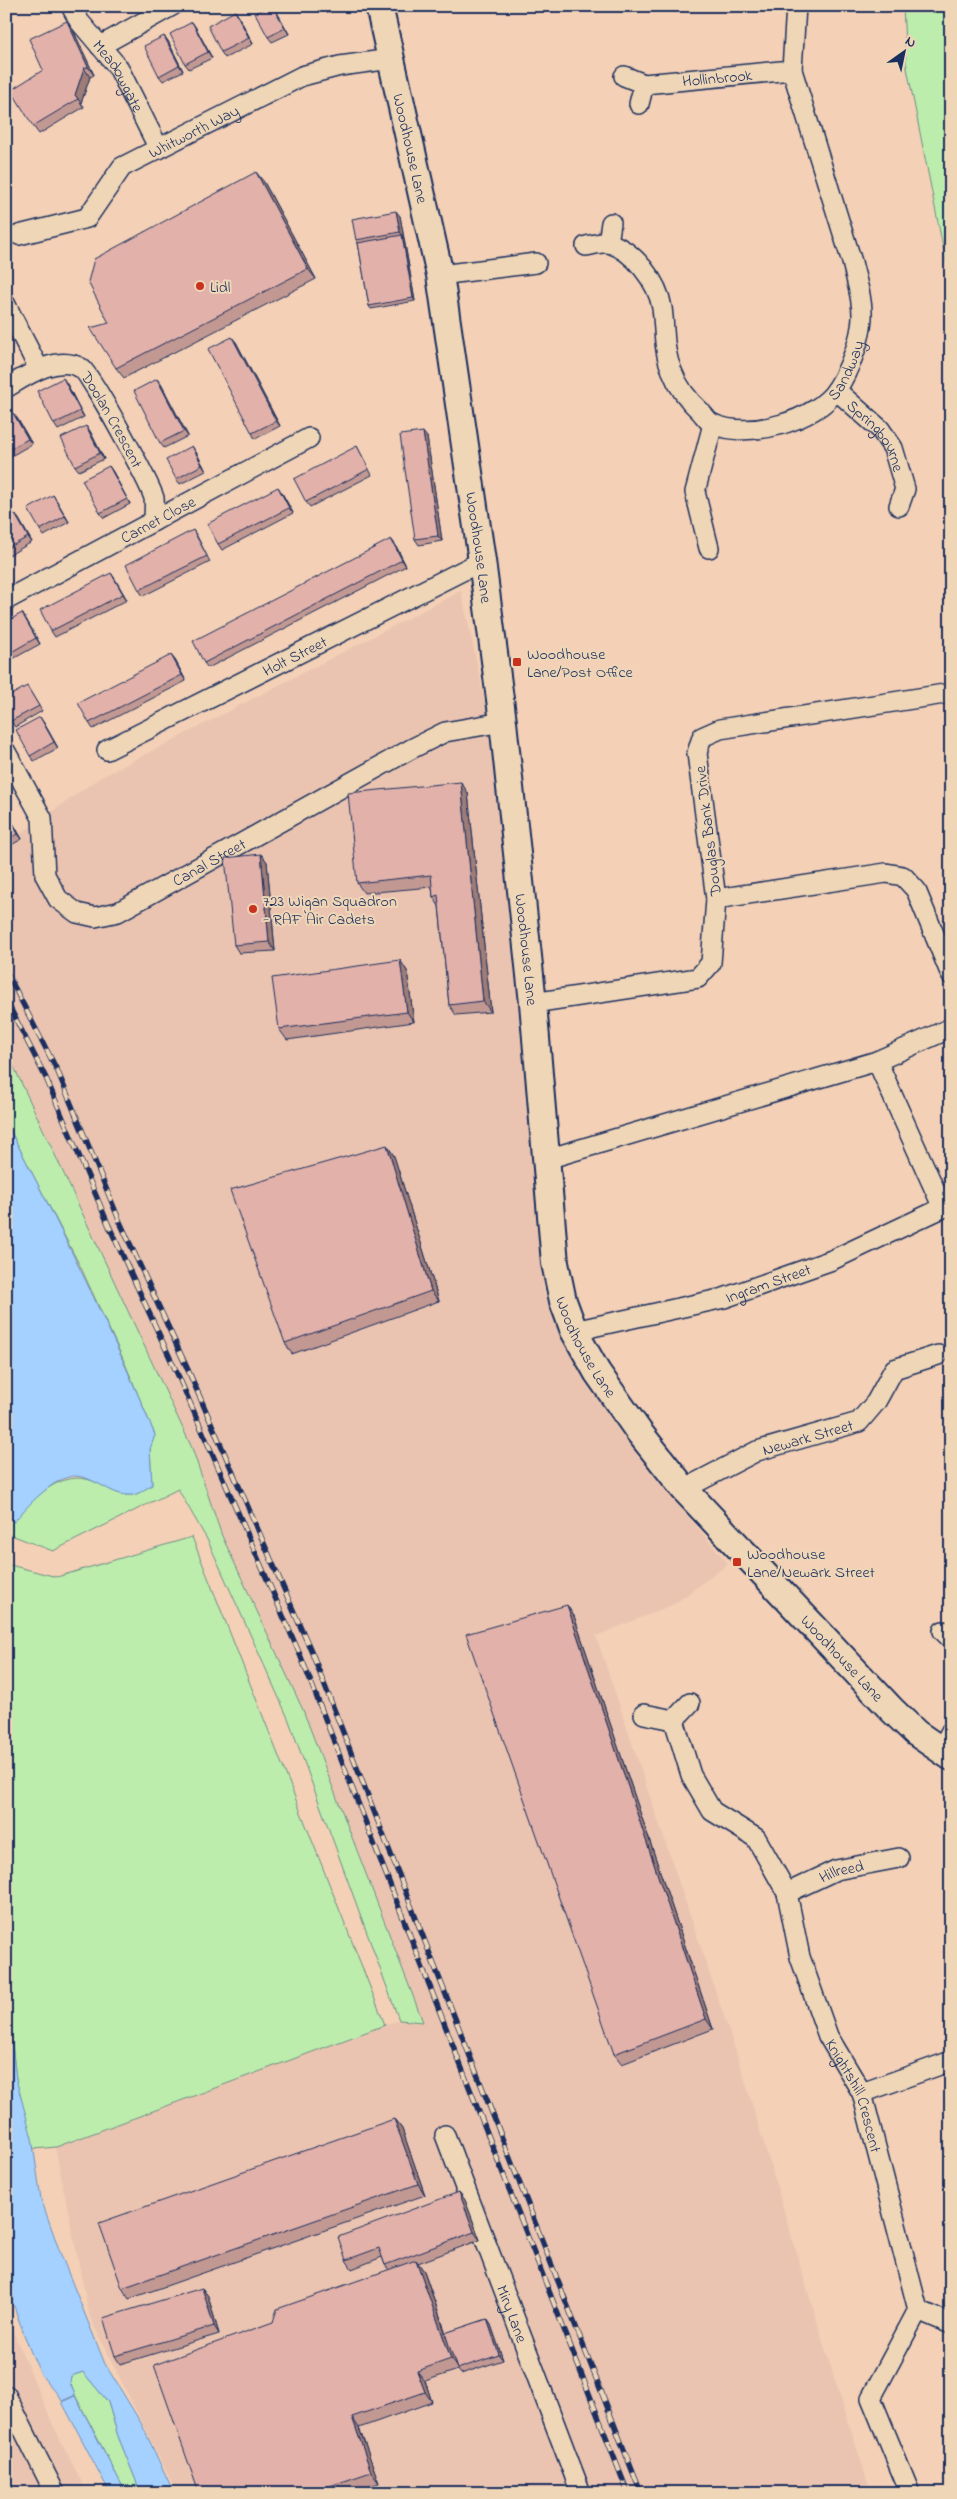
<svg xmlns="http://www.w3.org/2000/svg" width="957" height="2499" font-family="'Indie Flower',sans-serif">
<rect width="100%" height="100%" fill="#f3d0b6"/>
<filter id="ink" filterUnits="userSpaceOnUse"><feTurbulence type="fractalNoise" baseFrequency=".02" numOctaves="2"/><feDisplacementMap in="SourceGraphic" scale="10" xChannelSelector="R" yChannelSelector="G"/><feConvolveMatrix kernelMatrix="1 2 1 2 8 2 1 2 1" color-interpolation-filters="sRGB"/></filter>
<g filter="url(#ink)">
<path fill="#eac4b0" d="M461,591L501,774L519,1019L544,1293L638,1456L728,1564L674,1604L596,1636L741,2067L827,2355L871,2493H177L90,2318L55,2147L399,2020L423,2022L303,1710L222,1536L192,1448L6,1050V844L98,779Z
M6,2329L14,2334L54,2427L87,2493H6Z"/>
<path fill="#bcedac" stroke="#6c8e85" d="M903,6H951V287L906,63Z
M6,1050L192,1448L222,1536L303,1710L423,2022L399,2020L288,1718L208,1541L178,1489L53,1551L6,1533V1517L14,1522C33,1498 62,1467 95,1482C107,1487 117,1496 131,1495C138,1495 146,1488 152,1485L150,1448L155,1435L124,1361L81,1268L6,1122Z
M192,1537L385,2025L56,2147L34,2149L16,2079L9,2019L6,2017V1564L57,1577Z
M83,2372L108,2402L118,2436L141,2493H126L75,2395L70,2382L71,2376Z"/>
<path fill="#a4d1ff" stroke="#6d90bf" d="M6,1122C59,1225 111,1328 155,1435L150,1449L152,1485C146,1488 138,1495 132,1495C111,1497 95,1476 74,1476C54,1477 26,1507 14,1522L6,1516Z
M6,2017L9,2018L16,2079L32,2138L41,2199L61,2255L105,2364L141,2423L174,2493H141L118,2436L108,2402L83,2372L71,2376L70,2383L75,2395L62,2401C56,2390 47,2384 41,2374C27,2347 16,2311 6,2283Z
M75,2396L126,2493H110L62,2402Z"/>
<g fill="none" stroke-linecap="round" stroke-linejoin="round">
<defs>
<g id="street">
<path id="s1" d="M71,6L79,21L118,67L159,149"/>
<path d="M100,46L172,6"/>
<path id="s2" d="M624,76L644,84L792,70"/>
<path d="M639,104L644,84"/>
<path id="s3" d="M19,235L87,218L122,167L302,76L340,66L391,59"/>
<path d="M608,243L611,223"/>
<path id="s4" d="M586,246C592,245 603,242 609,243C634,251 658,282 662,308C665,329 663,351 672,371C678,387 687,399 700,411C704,415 708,422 713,424C749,440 816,421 837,389C849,370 861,340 862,318C863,299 856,280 852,262L792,70L796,6"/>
<path d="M440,275L536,263"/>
<path d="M6,305L39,369"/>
<path id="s5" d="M6,388C26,376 57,354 81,368C91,374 150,484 154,498C155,505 154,514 154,521"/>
<path id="s6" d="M836,390L880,429L893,448L905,489L899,506"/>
<path d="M709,548L695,492L713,424"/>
<path id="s7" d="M6,600L309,438"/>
<path id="s8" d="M107,750L482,561"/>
<path id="s9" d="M6,752L42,818L45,875L58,899L77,913L95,917L118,912L411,749L445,732L503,722"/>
<path d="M716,899L886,873L903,876L916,890L951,975"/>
<path d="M533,1003L698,978L711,963L716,899L697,753L702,737L720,729L951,693"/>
<path d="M877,1061L943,1208"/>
<path d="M547,1159L877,1061L951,1028"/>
<path id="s10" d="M574,1331L724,1298L832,1260L951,1204"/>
<path id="s11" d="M684,1489L757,1451L859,1422L876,1402L894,1369L938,1355"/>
<path d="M943,1631L951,1639"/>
<path d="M644,1714L674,1720L690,1703"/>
<path id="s12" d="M674,1720L691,1775L712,1811L756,1838L787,1893L800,1957L828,2036L862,2093L918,2310L871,2398L910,2493"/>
<path d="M940,1751L951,1731"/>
<path id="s13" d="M787,1893L836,1870L899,1858"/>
<path d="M862,2093L951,2061"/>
<path id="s14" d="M445,2135L581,2493"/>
<path d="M918,2310L951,2324"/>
<path d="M6,2395L55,2493"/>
</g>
<g id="secondary">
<path id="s15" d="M379,6L440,275L482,561L503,722L533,1003L555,1263L563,1301L574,1331L597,1372L639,1432L684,1489L892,1710L916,1733L951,1757"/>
</g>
</defs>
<use href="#street" stroke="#1b2f5e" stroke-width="22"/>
<use href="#secondary" stroke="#1b2f5e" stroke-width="30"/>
<use href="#street" stroke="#efd6b7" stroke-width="19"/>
<use href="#secondary" stroke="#efd6b7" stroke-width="26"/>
<defs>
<path id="rail" d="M6,971L58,1072L120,1222L188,1370L312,1653L641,2493
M6,1000L46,1078L109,1226L177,1373L301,1657L628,2493"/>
</defs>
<use href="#rail" stroke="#1b2f5e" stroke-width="5.5"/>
<use href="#rail" stroke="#efd6b7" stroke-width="4" stroke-dasharray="11" stroke-linecap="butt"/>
</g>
<path fill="#c29892" stroke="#1b2f5e" d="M6,6H14L6,10Z
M273,6L289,34L272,42L268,37Z
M235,11L239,17L253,44L225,58L221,52Z
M192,22L196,28L212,58L189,69L185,64Z
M73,30L94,75L90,77L81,103L84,107L39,134L33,126L43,70Z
M164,36L168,41L183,71L163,81L159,76Z
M264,182L316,279L124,378L116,368L109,323Z
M400,216L415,301L371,309L369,306L358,243L356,240Z
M236,342L280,426L255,439L252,433Z
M63,378L67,384L84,417L58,430L54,424Z
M161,384L188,436L164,448L160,443Z
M6,417L17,418L32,444L6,459Z
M86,426L90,431L104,459L79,471L75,466Z
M427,437L442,541L419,545L415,539Z
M357,446L360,452L372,475L310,507L306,502Z
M196,452L206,471L180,484L176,479Z
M109,466L113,472L130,504L104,518L100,513Z
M282,493L293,513L222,550L218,544Z
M53,495L69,522L44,536L40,530Z
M15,514L32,542L6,557V519Z
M193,530L197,536L210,562L143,596L139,590Z
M395,544L406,566L208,668L204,663Z
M111,573L115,579L127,600L55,637L51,631Z
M26,619L40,644L9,661L6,657V622Z
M175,660L186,681L93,729L89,723Z
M27,686L42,711L15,727L11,721Z
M44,723L58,748L34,761L30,756Z
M468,793L491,1012L456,1015L449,1005L439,906L433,897L432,887L364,893L357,883Z
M6,811L22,839L6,848Z
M261,854L267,862L275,951L239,953L234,945Z
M400,960L407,971L414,1022L287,1040L279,1029Z
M387,1145L394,1156L439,1301L292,1354L285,1343Z
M574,1616L713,2029L622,2064L614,2054Z
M394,2119L402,2129L425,2195L129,2299L122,2288Z
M459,2192L465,2200L480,2240L418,2263L424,2271L446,2333L487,2319L491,2325L503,2360L461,2374L458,2370L425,2381L432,2402L359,2428L379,2483L348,2493H199L273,2322L389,2270L385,2265L382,2257L352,2269L346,2260Z
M202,2288L208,2296L219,2334L120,2364L115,2356Z"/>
<path fill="#9e7c77" stroke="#1b2f5e" d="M273,6L276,10L289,34L285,28Z
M235,11L239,17L253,44L249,38Z
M67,21L73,30L94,75L88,67Z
M192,22L196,28L212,58L208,52Z
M164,36L168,41L183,71L179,65Z
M84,68L90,77L81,103L84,107L75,95Z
M256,172L264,182L316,279L308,269Z
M396,211L400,216L415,301L413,298L402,235L400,232Z
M232,337L236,342L280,426L276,421Z
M63,378L67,384L84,417L80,411Z
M157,379L161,384L188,436L184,431Z
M13,413L17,418L32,444L28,439Z
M86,426L90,431L104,459L100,453Z
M423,432L427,437L442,541L438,536Z
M192,446L196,452L206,471L202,465Z
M109,466L113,472L130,504L127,499Z
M278,487L282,493L293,513L289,508Z
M53,495L57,501L69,522L65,516Z
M15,514L19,519L32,542L28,537Z
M391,539L395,544L406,566L402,560Z
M111,573L115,579L127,600L123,594Z
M22,613L26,619L40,644L36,638Z
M171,655L175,660L186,681L182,675Z
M40,717L44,723L58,748L54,742Z
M461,782L468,793L491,1012L483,1001Z
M6,811L8,814L22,839L18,834Z
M261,854L267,862L275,951L269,942Z
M400,960L407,971L414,1022L407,1012Z
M387,1145L394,1156L439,1301L431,1291Z
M567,1605L574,1616L713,2029L706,2019Z
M394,2119L402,2129L425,2195L418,2184Z
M459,2192L465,2200L480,2240L474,2232Z
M416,2260L424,2271L458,2370L451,2359Z
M202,2288L208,2296L219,2334L214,2326Z
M487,2319L491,2325L503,2360L499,2355Z
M417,2371L425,2381L432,2402L425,2392Z
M352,2417L359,2428L379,2483L371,2472Z"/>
<path fill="#e2b1aa" stroke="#1b2f5e" d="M268,6H273L285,28L268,37L255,13Z
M235,11L249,38L221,52L208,26Z
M67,21L88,67L84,68L75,95L78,99L33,126L11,90L43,70L29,39Z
M192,22L208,52L185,64L170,34Z
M164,36L179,65L159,76L144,46Z
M256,172L308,269L116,368L90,328L109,323L88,282L94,259Z
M396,211L400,232L356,240L352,219Z
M402,235L413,298L369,306L358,243Z
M232,337L276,421L252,433L208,349Z
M63,378L80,411L54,424L37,391Z
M157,379L184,431L160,443L134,391Z
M13,413L28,439L6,451V417Z
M86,426L100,453L75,466L61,438Z
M423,432L438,536L415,539L400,435Z
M192,446L202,465L176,479L166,460Z
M357,446L369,469L306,502L294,479Z
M109,466L127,499L100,513L82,480Z
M278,487L289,508L218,544L207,524Z
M53,495L65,516L40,530L28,509Z
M15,514L28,537L6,549V519Z
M193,530L207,556L139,590L126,565Z
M391,539L402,560L204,663L193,641Z
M111,573L123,594L51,631L40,610Z
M22,613L36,638L6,655V622Z
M171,655L182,675L89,723L78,703Z
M27,686L39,706L11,721L6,713V698Z
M40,717L54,742L30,756L16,730Z
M461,782L483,1001L449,1005L438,895L433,897L431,875L357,883L348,793Z
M6,812L18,834L6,840Z
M261,854L269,942L234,945L225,858Z
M400,960L407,1012L279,1029L272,978Z
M387,1145L431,1291L285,1343L230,1190Z
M567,1605L706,2019L614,2054L466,1634Z
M394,2119L418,2184L122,2288L99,2223Z
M459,2192L474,2232L385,2265L379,2248L346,2260L338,2237Z
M416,2260L451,2359L417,2371L425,2392L352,2417L371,2472L309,2493H199L154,2365L273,2322L277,2309Z
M202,2288L214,2326L115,2356L103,2318Z
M487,2319L499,2355L457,2369L445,2333Z"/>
</g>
<g fill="#c8321e" stroke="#efd6b7" stroke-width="2">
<circle cx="200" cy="286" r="5"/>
<rect x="512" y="657" width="10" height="10" rx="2.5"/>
<circle cx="253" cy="909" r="5"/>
<rect x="732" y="1557" width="10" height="10" rx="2.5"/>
</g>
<g text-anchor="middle" stroke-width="4" stroke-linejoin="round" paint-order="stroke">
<g font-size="16" fill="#1b2f5e" stroke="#efd6b7">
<text dy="6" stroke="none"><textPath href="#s1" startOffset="85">Meadowgate</textPath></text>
<text dy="6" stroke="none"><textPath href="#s2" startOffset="95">Hollinbrook</textPath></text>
<text dy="6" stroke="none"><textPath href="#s3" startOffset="212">Whitworth Way</textPath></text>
<text dy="6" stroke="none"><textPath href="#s15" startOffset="146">Woodhouse Lane</textPath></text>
<text dy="6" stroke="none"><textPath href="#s4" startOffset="400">Sandway</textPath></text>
<text dy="6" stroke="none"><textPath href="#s5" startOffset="142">Doolan Crescent</textPath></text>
<text dy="6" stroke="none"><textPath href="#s6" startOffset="62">Springbourne</textPath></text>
<text dy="6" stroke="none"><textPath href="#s7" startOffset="172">Carnet Close</textPath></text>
<text dy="6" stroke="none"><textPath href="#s15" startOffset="551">Woodhouse Lane</textPath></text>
<text dy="6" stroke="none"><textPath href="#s8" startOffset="210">Holt Street</textPath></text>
<text transform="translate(707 831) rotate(-97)" y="6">Douglas Bank Drive</text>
<text dy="6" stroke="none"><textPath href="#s9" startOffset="329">Canal Street</textPath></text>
<text dy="6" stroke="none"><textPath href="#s15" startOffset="956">Woodhouse Lane</textPath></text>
<text dy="6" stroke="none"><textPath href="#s10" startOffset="200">Ingram Street</textPath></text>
<text dy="6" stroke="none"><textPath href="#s15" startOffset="1361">Woodhouse Lane</textPath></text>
<text dy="6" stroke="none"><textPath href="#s11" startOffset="135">Newark Street</textPath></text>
<text dy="6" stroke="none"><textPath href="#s15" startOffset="1766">Woodhouse Lane</textPath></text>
<text dy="6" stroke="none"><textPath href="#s13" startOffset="59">Hillreed</textPath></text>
<text dy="6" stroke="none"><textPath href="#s12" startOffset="429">Knightshill Crescent</textPath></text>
<text dy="6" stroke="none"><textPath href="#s14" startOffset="191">Miry Lane</textPath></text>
</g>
<g font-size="16" fill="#1b2f5e" stroke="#efd6b7" text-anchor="start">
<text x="210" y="292">Lidl</text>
<text x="527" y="659">Woodhouse<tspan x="527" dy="18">Lane/Post Office</tspan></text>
<text x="263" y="906">723 Wigan Squadron<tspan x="263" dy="18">- RAF Air Cadets</tspan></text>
<text x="747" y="1559">Woodhouse<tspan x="747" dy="18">Lane/Newark Street</tspan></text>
</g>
</g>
<rect width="957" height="2499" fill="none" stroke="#efd6b7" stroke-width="25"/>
<rect x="12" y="12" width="932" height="2474" fill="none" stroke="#1b2f5e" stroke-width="2" filter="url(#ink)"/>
<g transform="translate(904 52) rotate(33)" stroke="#efd6b7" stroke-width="4" paint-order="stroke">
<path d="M0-4L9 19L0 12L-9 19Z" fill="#1b2f5e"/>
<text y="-8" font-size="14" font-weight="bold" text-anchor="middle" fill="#1b2f5e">N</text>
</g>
</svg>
